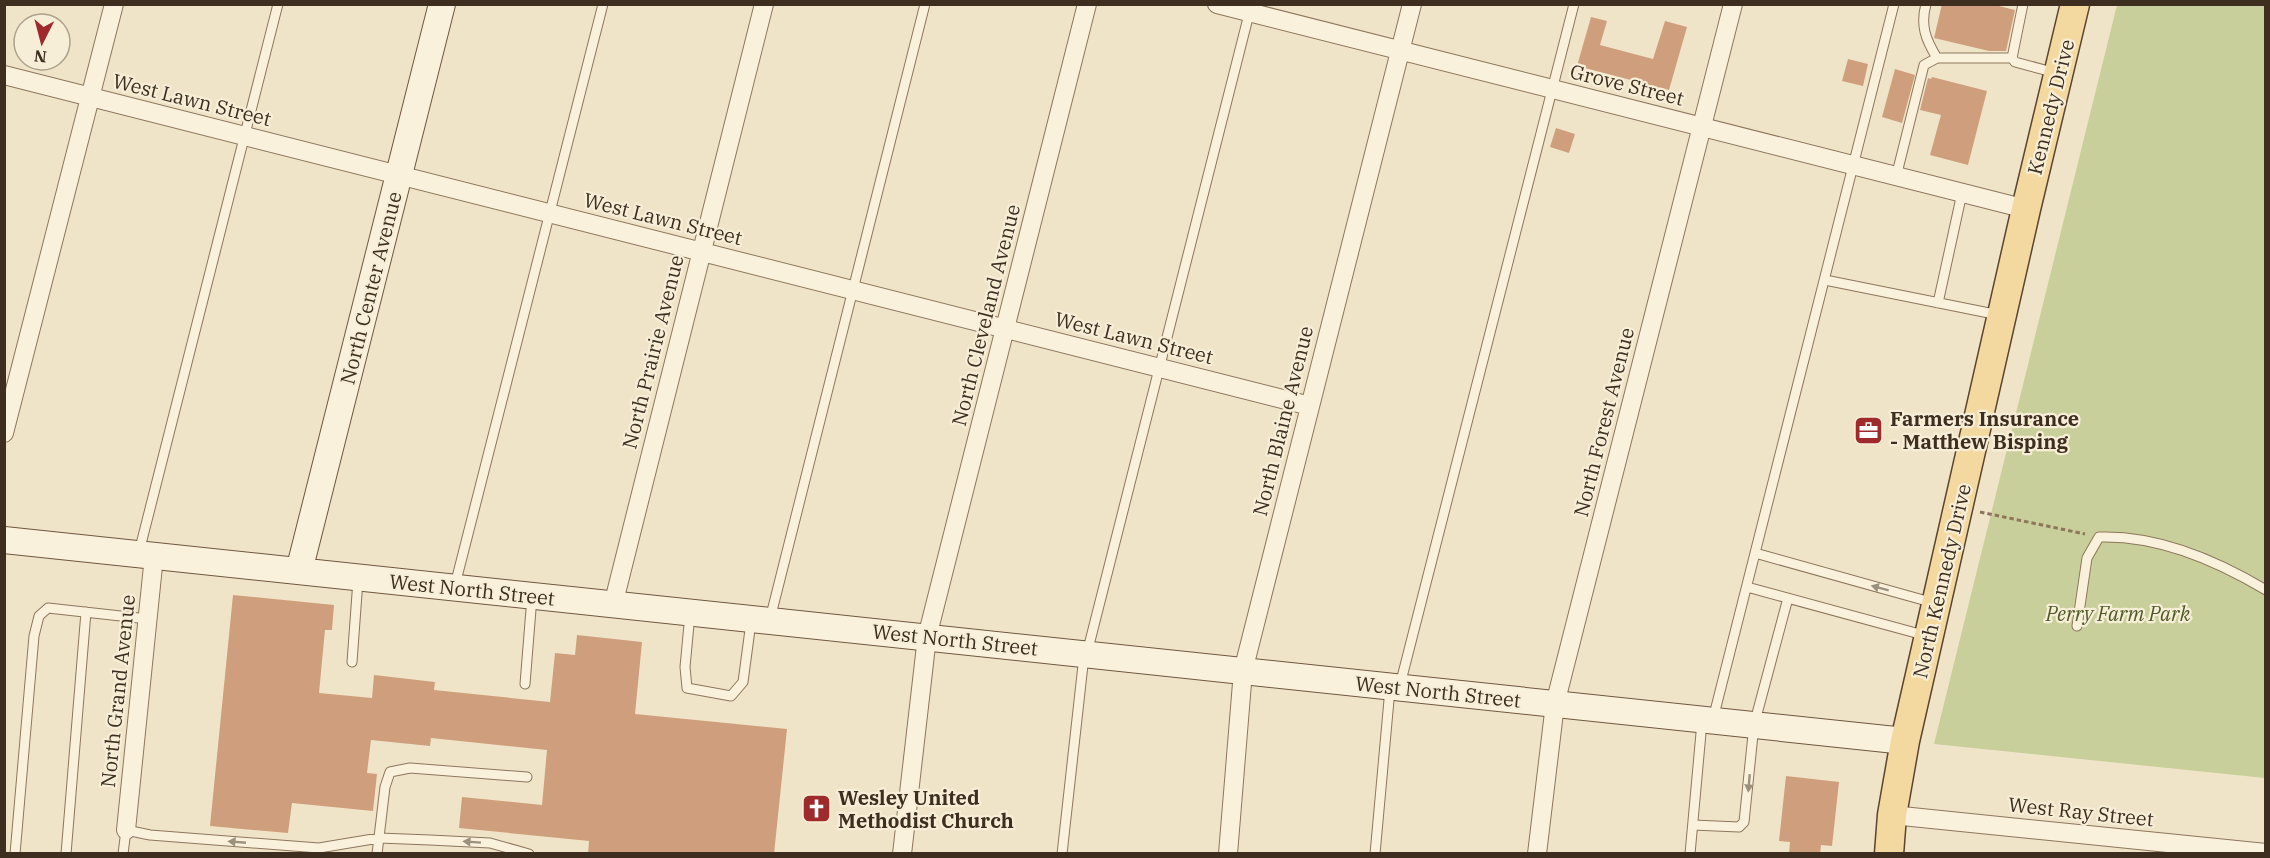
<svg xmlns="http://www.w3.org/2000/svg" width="2270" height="858" font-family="'IBM Plex Serif',serif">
<rect width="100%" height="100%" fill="#f0e4c8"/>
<path fill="#c9cf9b" d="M2117,5H2265V778L1934,744Z"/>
<path fill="#cf9f7d" d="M1942,4H1991L2015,10L2006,51H1989L1934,38Z
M1591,17L1607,21L1600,45L1653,59L1665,21L1687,27L1669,90L1577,66Z
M1848,59L1868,64L1863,86L1842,81Z
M1895,69L1915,75L1902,123L1882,117Z
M1932,77L1987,91L1968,165L1930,155L1941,115L1920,110L1928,78L1931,79Z
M1556,128L1575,134L1569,153L1550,147Z
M233,595L334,605L332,630H325L319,693L372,698L374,675L435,682L434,690L550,702L555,653L575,655L577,635L642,642L635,714L787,729L774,854H588L589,841L459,828L462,797L542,805L547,750L431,738L430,746L371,740L367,773L377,774L373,811L292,803L288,833L210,826Z
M1786,776L1839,782L1832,846L1821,845L1820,854H1789L1790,842L1779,841Z"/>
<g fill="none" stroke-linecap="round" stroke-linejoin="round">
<defs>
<path id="lane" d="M1926,4C1920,26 1926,40 1937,58
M2023,4L2012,58L2015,62L2056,73
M1896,177L1924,65L1937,58H2012
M1825,280L1999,315
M1938,303L1962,193
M139,552L278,4
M1755,553L1934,603
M455,585L603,4
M1747,587L1927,636
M690,614L685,667L687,688L731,696L743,682L751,622
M770,619L925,4
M2077,626L2087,558L2099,537C2157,535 2216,560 2266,590
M1087,653L1250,10
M352,662L358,580
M525,684L532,597
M1400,685L1574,4
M1713,719L1894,4
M1693,825L1739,827L1744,822L1754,725L1788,598
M15,854L34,636L39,616L48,608L148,619
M66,854L86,612
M123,854L126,830L150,835L319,848L379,838L430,840L490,843L529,854
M377,854L385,787L390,772L410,768L527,777
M1062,854L1084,656
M1375,854L1390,689
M1690,854L1702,722"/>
<path id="street" d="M1217,4L2026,209
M4,75L1310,406
M4,433L114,4
M613,605L764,4
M1892,815L2266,853
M126,830L154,556
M902,854L927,637L1087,4
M1228,854L1243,671L1412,4
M1537,854L1555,704L1733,4"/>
<path id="secondary" d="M4,540L1905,741
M299,571L442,4"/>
<path id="primary" d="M1889,854L1892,815L1905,741L2026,209L2075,4"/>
</defs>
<use href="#lane" stroke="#8d765c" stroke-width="11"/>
<use href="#street" stroke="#8d765c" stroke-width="20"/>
<use href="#secondary" stroke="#6f573f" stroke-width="28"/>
<use href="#primary" stroke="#5b4430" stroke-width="31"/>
<path stroke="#8d765c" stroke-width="3" stroke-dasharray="4.5 3" stroke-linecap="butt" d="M1980,512L2085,534"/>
<use href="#lane" stroke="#faf1dc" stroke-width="9"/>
<use href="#street" stroke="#faf1dc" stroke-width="18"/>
<use href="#secondary" stroke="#faf1dc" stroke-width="26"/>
<use href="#primary" stroke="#f3d9a0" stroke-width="28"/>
</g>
<defs><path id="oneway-solid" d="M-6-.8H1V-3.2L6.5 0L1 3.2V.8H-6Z" transform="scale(1.5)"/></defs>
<g fill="#9c907e">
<use href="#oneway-solid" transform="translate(1880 588) rotate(-165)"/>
<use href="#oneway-solid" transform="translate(1749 783) rotate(95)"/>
<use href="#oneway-solid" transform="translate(237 842) rotate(-175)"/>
<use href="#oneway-solid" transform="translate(472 842) rotate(-176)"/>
</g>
<defs>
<symbol id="office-square" viewBox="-11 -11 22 22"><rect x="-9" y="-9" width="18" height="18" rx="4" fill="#9e2a2b" stroke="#f7eed8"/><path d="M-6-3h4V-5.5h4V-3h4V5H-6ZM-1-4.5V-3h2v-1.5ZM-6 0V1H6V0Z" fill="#fff"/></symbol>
<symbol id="church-square" viewBox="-11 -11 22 22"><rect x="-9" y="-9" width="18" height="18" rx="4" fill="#9e2a2b" stroke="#f7eed8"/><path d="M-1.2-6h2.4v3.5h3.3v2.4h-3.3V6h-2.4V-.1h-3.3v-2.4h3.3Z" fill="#fff"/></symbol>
</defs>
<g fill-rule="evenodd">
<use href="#office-square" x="1852" y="414" width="33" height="33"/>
<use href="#church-square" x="800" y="792" width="33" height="33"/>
</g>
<g text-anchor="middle" stroke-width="4.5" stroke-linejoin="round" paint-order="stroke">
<g font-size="20" fill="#3d2e20" stroke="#f7eed8">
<text transform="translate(1627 85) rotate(14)" y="7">Grove Street</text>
<text transform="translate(192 100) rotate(14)" y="7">West Lawn Street</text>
<text transform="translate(2051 107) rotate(-76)" y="7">Kennedy Drive</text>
<text transform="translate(663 219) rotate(14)" y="7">West Lawn Street</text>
<text transform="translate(371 288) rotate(-76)" y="7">North Center Avenue</text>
<text transform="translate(986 315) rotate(-76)" y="7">North Cleveland Avenue</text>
<text transform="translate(1134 338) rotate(14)" y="7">West Lawn Street</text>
<text transform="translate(653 352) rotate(-76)" y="7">North Prairie Avenue</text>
<text transform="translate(1283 421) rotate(-76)" y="7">North Blaine Avenue</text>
<text transform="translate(1604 422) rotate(-76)" y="7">North Forest Avenue</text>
<text transform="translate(1942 581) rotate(-77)" y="7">North Kennedy Drive</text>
<text transform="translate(472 590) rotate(6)" y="7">West North Street</text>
<text transform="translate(955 640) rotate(6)" y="7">West North Street</text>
<text transform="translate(118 691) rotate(-84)" y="7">North Grand Avenue</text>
<text transform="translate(1438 692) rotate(6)" y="7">West North Street</text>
<text transform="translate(2081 812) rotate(6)" y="7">West Ray Street</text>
</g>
<g font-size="20" font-weight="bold" fill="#3d2e20" stroke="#f7eed8" text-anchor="start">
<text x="1890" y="426">Farmers Insurance<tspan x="1890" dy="23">- Matthew Bisping</tspan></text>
<text x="838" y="805">Wesley United<tspan x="838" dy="23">Methodist Church</tspan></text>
</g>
<g font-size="20" font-style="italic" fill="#4d5a26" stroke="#f7eed8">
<text x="2118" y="621">Perry Farm Park</text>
</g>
</g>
<rect width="2270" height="858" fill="none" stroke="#3d2e20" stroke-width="12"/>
<g transform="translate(42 42) rotate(186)"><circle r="28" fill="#f7eed8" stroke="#ada18e" stroke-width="1.5"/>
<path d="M0-4.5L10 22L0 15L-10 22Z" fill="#9e2a2b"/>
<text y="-9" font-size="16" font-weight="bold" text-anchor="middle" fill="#3d2e20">N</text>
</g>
</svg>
